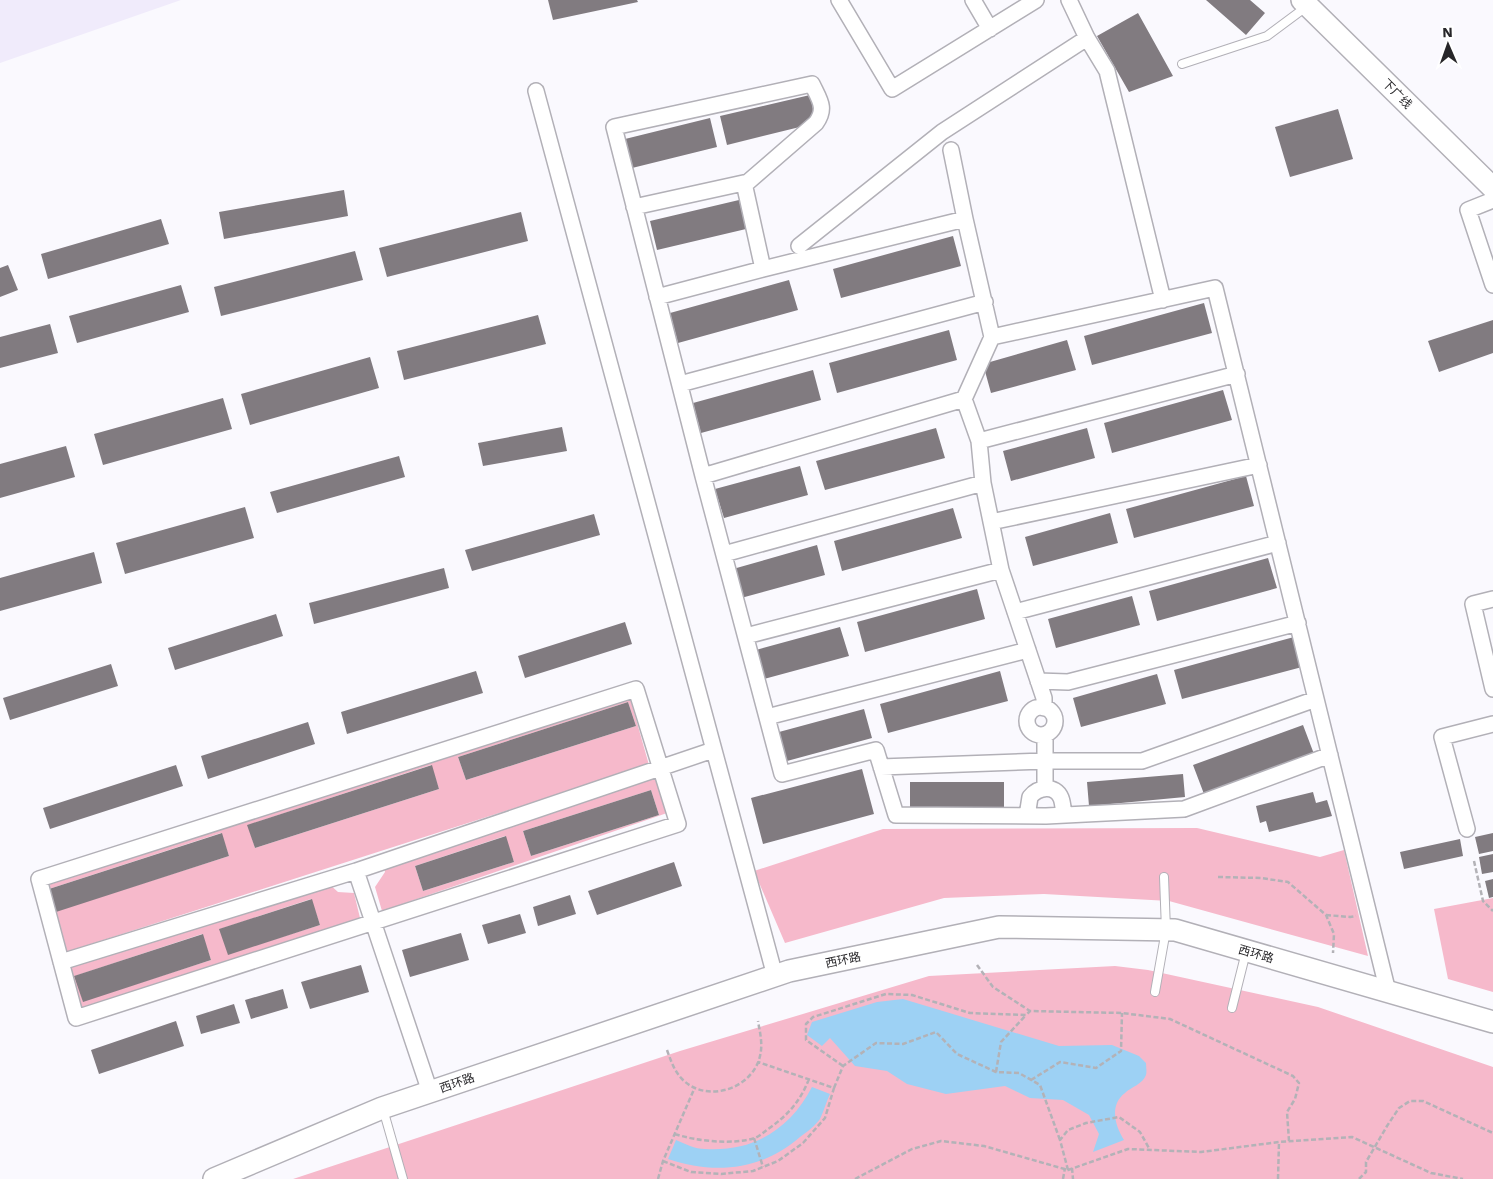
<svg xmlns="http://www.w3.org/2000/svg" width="1493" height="1179" font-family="'Work Sans','Noto Sans SC',sans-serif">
<rect width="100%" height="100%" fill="#faf9fe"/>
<path fill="#f0ebfb" d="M0,0H181L0,63Z"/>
<path fill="#f6b9cb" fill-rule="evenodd" d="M630,698L649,765L63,953L45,886ZM628,702L636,726L466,780L458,757ZM431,765L439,789L255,848L248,825ZM221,833L229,856L56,911L49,889Z
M650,778L661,780L670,812L382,911L375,887L385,872L384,867ZM651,790L659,815L531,856L523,831ZM505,836L514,862L423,891L415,866Z
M1197,828L1320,857L1344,850L1368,956L1169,901L1044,894L944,898L785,943L754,871L883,829Z
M329,884L338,892L354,893L360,918L79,1010L68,967ZM311,899L320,925L228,954L220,929ZM202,934L211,960L83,1001L75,976Z
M1493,898V992L1448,979L1434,909Z
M1115,966L1148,970L1318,1007L1493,1067V1179H293L680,1051L929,976Z"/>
<path fill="#9dd1f4" d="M903,999L1059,1046L1112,1045L1139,1056L1146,1063C1146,1066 1147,1072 1146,1075C1143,1084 1131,1087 1125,1093C1109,1105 1115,1126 1124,1140L1093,1152L1099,1134L1089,1115L1063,1100L1030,1098L1005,1086L946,1094L907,1084L887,1071L855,1066L830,1038L822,1046L807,1035L812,1022L877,1002Z
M812,1087L830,1094C826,1102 824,1111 820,1119C815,1126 807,1132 800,1137C762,1170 715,1175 668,1159L676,1140C685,1144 695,1149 705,1149C754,1152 790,1129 812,1087Z"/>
<path fill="#817b80" d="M548,0H637L638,2L553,20Z
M1206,0H1250L1265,13L1246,35Z
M1138,13L1173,76L1129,92L1097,36Z
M810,95L816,123L727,145L720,116Z
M1338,109L1353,159L1290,177L1275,127Z
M710,118L717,147L628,169L621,140Z
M344,190L348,216L224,239L219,212Z
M739,200L746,229L657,250L650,221Z
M521,212L528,241L387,277L379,248Z
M161,219L169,244L48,279L41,254Z
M953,236L961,266L841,298L833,269Z
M355,251L363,280L221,316L214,287Z
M8,265L18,290L0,297V268Z
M789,280L798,310L678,343L670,313Z
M181,285L189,312L77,343L69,316Z
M1204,303L1212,333L1092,365L1084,336Z
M538,315L546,344L404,380L397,351Z
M1493,320V353L1439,372L1428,341Z
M50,324L58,353L0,368V337Z
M949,330L957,360L837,393L829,363Z
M1067,340L1076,370L991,393L983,364Z
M370,357L379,388L250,425L241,394Z
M813,370L821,400L701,433L693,403Z
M1223,390L1232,420L1112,453L1104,423Z
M223,398L232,429L103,465L94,434Z
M562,427L567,451L483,466L478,443Z
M936,428L945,458L825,490L816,461Z
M1087,428L1095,458L1011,481L1003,451Z
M66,446L75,477L0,498V464Z
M399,456L405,477L277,513L270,492Z
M800,466L808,495L724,518L715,489Z
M1246,476L1254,506L1134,538L1126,509Z
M245,507L254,538L125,574L116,543Z
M953,508L962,538L842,571L834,541Z
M1110,513L1118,543L1033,566L1025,537Z
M594,514L600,535L472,571L465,550Z
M817,545L825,575L741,598L733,569Z
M94,552L102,583L0,611V578Z
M1268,558L1277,588L1157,621L1149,591Z
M444,568L449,588L314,624L309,603Z
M977,589L985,619L865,652L857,622Z
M1132,596L1140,625L1056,648L1048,619Z
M276,614L283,636L175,670L168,648Z
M625,622L632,644L525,678L518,656Z
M840,627L849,656L764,679L756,650Z
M1294,637L1302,667L1182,699L1174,670Z
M111,664L118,686L10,720L3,698Z
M476,671L483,693L347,734L341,712Z
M1000,671L1008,701L888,733L880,704Z
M1157,674L1166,704L1081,727L1073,698Z
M628,702L636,726L466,780L458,757Z
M864,709L872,738L787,761L779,732Z
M308,722L315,744L208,779L201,756Z
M1303,725L1314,754L1204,794L1193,765Z
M176,765L183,786L50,829L43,808Z
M432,765L439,789L255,848L247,825Z
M862,769L874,814L763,844L751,798Z
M1183,774L1185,797L1089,806L1087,782Z
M910,782H1004V813L910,814Z
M651,790L659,815L531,856L523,831Z
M1313,792L1316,803L1327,800L1332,816L1269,832L1266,821L1260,823L1256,806Z
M222,833L229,856L56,912L49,889Z
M1493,833V851L1479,854L1475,837Z
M506,836L514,862L423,891L415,866Z
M1460,839L1463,856L1404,869L1400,852Z
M1493,854V872L1482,874L1479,857Z
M674,862L682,886L597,915L588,891Z
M1493,879V897L1489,898L1485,881Z
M570,895L576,914L538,926L533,907Z
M312,899L320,925L228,955L219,929Z
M520,914L526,933L488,944L482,925Z
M461,933L469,960L410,977L402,950Z
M203,934L211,960L83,1002L74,976Z
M361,965L369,992L310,1009L301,982Z
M283,989L288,1008L251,1019L245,1000Z
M234,1004L240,1023L201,1034L196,1016Z
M176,1021L184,1046L99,1074L91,1050Z"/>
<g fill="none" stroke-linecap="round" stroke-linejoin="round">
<defs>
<path id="lane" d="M1182,64L1267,36L1306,7
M1155,992L1166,930L1164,877
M1232,1008L1246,952
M383,1109L403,1179"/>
<path id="street" d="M839,0L892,89L1036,0
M973,0L990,29
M1069,0L1087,38L1107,71L1163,300
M536,91L775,976
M1493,200L1468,210L1493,285
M634,207L748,182L816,123C827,108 819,99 812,84L614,127L703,476L964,399
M965,219L992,337
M799,246L942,132L1087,38
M763,269L965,219L951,150
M657,297L763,269L744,183
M680,384L985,302
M979,441L1237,374
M703,476L782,774L876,750L896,815L1046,816L1184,809L1330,755
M991,522L1259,465
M724,554L983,483
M1493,599L1473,604L1493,689
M1015,612L1278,543
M746,636L1001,570
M1038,681L1068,682L1298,623
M636,689L678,824L76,1018L39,879Z
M1027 721a14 14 0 1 1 28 0a14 14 0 1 1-28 0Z
M1044,708V698L1001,570L983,483L979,441L964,399L992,337L1215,288L1388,992
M767,717L1028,650
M1045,735V788
M881,767L1045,761H1142L1316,699
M1027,816L1030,797C1038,787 1055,784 1061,798C1063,803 1063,809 1064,815
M1467,829L1442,737L1493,724
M356,871L430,1092
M61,962L356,871L713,750"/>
<path id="secondary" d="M1302,0L1493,188
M214,1179L382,1108L789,971L999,927L1175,930L1493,1022"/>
</defs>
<use href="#lane" stroke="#b2b0b7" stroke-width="10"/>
<use href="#street" stroke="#b2b0b7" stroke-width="18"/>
<use href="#secondary" stroke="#b2b0b7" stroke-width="24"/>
<path stroke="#b3b2b7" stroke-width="2.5" stroke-dasharray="5 2.5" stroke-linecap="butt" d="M1474,861L1483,901L1493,911
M1218,877L1261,878L1288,882L1326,915L1334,934L1333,953
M1326,915L1350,917L1356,916
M977,965L993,987L1030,1011L1122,1013L1170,1019L1293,1076L1299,1083L1295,1099L1287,1112L1289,1141
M667,1050C671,1061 674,1071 683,1080C708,1104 753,1088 760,1056C763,1044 760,1033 758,1021
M843,1066L806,1040V1024L813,1017L886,994L912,995L970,1013L1026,1015L1030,1011
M996,1072L1001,1042L1026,1015
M1031,1080L1060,1062L1096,1068L1121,1051L1122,1013
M834,1088L843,1066L876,1043L903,1044L936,1032L957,1054L996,1072L1019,1073L1040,1085L1060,1140
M675,1134C695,1141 734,1145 755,1138C760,1136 764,1132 768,1129C787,1116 800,1102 809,1079
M754,1138L763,1167
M663,1161L691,1172L721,1174L753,1171L778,1161L803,1143L825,1118L834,1088L758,1062
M1072,1168L1073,1179
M1068,1170L1060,1140L1068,1130L1086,1123L1119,1117L1140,1132L1150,1150
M658,1179L663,1161L695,1087
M855,1179L912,1149L941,1141L984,1146L1068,1170L1128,1149L1201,1152L1279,1142L1352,1137L1431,1173L1463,1179
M1063,1179L1065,1168
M1278,1179L1279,1142
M1359,1179L1366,1172V1162L1387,1126L1399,1108L1410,1101H1423L1493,1133"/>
<use href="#lane" stroke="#fff" stroke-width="8"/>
<use href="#street" stroke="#fff" stroke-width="15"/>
<use href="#secondary" stroke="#fff" stroke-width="21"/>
</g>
<g text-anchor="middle" stroke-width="4" stroke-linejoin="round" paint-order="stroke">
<g font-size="12" fill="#272629" stroke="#fff">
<text transform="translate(1397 94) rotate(45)" y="4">下广线</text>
<text transform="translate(1256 954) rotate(16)" y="4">西环路</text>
<text transform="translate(843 960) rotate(-12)" y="4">西环路</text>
<text transform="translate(457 1083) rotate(-19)" y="4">西环路</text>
</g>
</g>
<g transform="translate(1448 45) rotate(358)" stroke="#ffffff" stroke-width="4" paint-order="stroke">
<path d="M0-4L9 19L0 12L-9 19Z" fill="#272629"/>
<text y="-8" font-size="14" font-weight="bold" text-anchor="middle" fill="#272629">N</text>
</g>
</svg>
